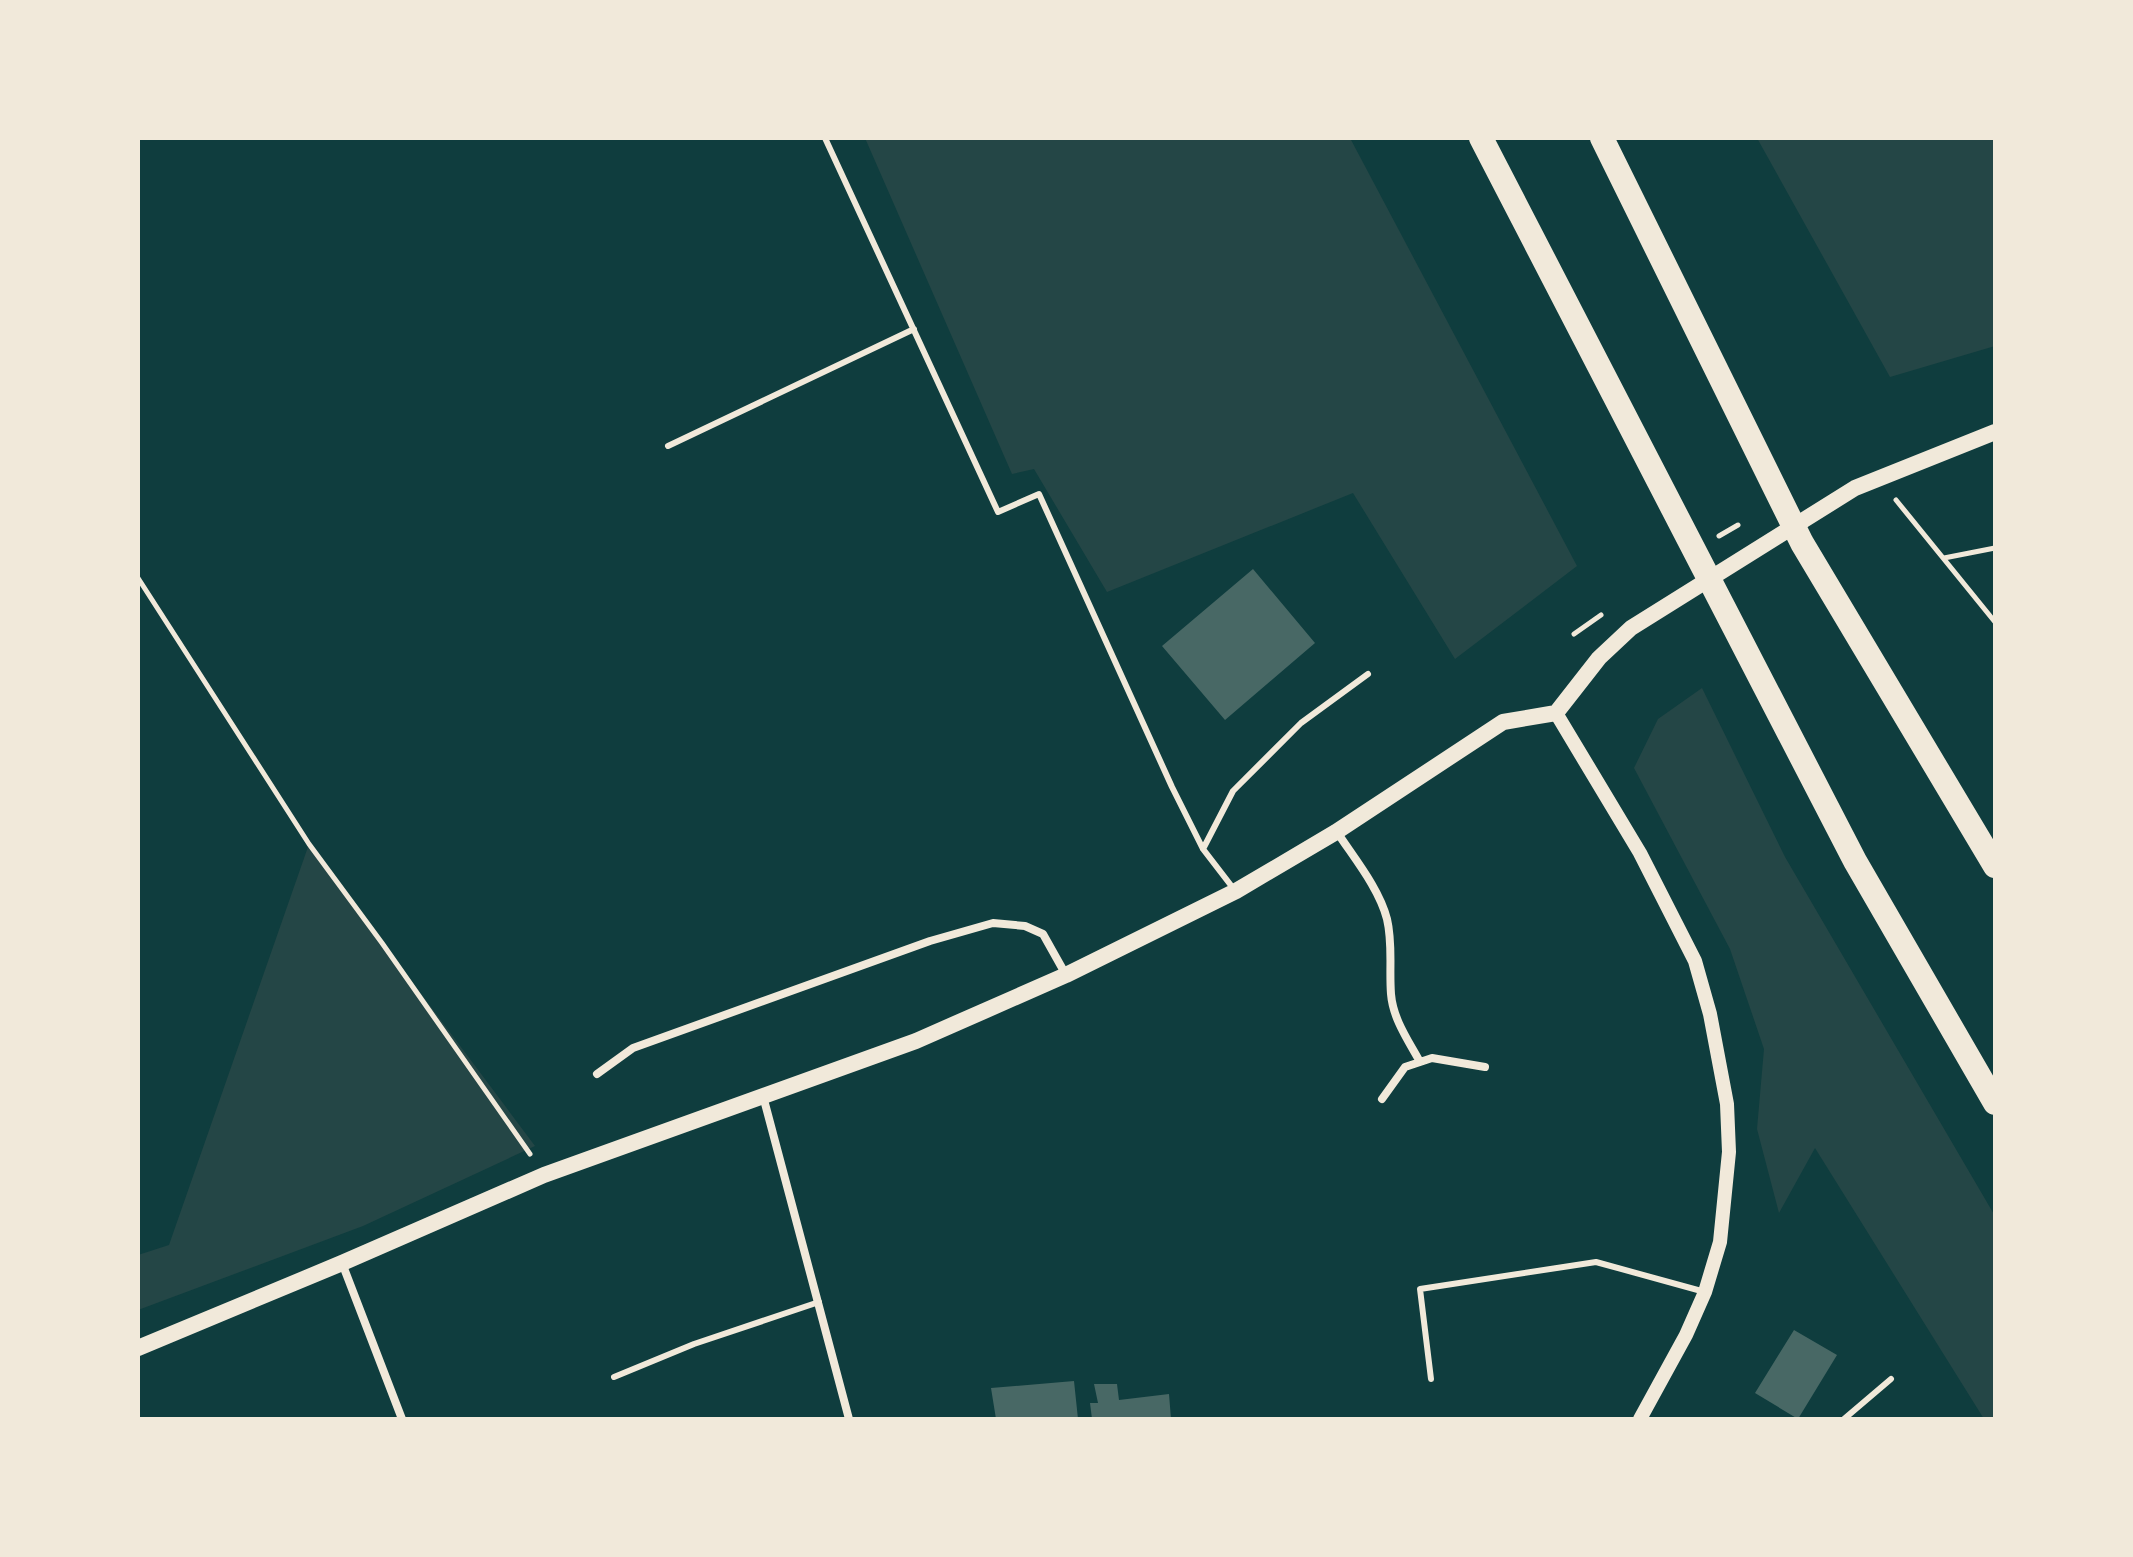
<svg xmlns="http://www.w3.org/2000/svg" width="2133" height="1557" font-family="'Times New Roman',serif">
<rect width="100%" height="100%" fill="#0f3d3e"/>
<path fill="#244646" d="M865,138H1350L1577,566L1455,659L1353,493L1107,592L1034,469L1012,474Z
M1757,138H1995V346L1890,377Z
M1702,688L1785,857L1995,1216V1419H1984L1815,1148L1779,1213L1757,1129L1764,1049L1730,949L1634,768L1658,719Z
M309,844L535,1146L363,1226L138,1310V1255L169,1245Z"/>
<path fill="#486865" d="M1253,569L1315,643L1225,720L1162,646Z
M1794,1330L1837,1355L1798,1419L1755,1393Z
M1074,1381L1078,1419H996L991,1388Z
M1094,1384H1117L1119,1400L1169,1394L1171,1419H1092L1090,1403H1098Z"/>
<g fill="none" stroke-linecap="round" stroke-linejoin="round">
<path stroke="#f1e9da" stroke-width="5" d="M1896,500L1995,622
M1719,536L1738,525
M1944,558L1995,548
M138,578L309,844L382,943L530,1154
M1574,634L1601,615"/>
<path stroke="#f1e9da" stroke-width="6" d="M825,138L998,512L1039,494L1172,787L1203,849L1233,888
M668,446L914,329
M1203,849L1233,791L1301,723L1368,674
M614,1377L694,1344L819,1302
M1431,1379L1420,1289L1596,1262L1705,1292
M1844,1419L1891,1379"/>
<path stroke="#f1e9da" stroke-width="8" d="M1337,832C1354,858 1379,888 1387,919C1393,944 1389,968 1391,994C1393,1019 1408,1040 1420,1062
M597,1074L633,1048L930,941L993,923L1025,926L1043,934L1066,975
M763,1096L849,1419
M1382,1099L1405,1067L1432,1058L1485,1067
M342,1263L402,1419"/>
<path stroke="#f1e9da" stroke-width="14" d="M1556,713L1640,853L1695,961L1710,1014L1727,1104L1729,1152L1720,1242L1705,1292L1686,1335L1640,1419"/>
<path stroke="#f1e9da" stroke-width="16" d="M138,1348L342,1263L544,1175L916,1041L1066,975L1236,891L1336,832L1503,722L1556,713L1599,658L1631,628L1855,488L1995,432"/>
<path stroke="#f1e9da" stroke-width="24" d="M1481,138L1855,861L1995,1103
M1602,138L1802,543L1995,866"/>
</g>
<rect width="2133" height="1557" fill="none" stroke="#f1e9da" stroke-width="280"/>
</svg>
